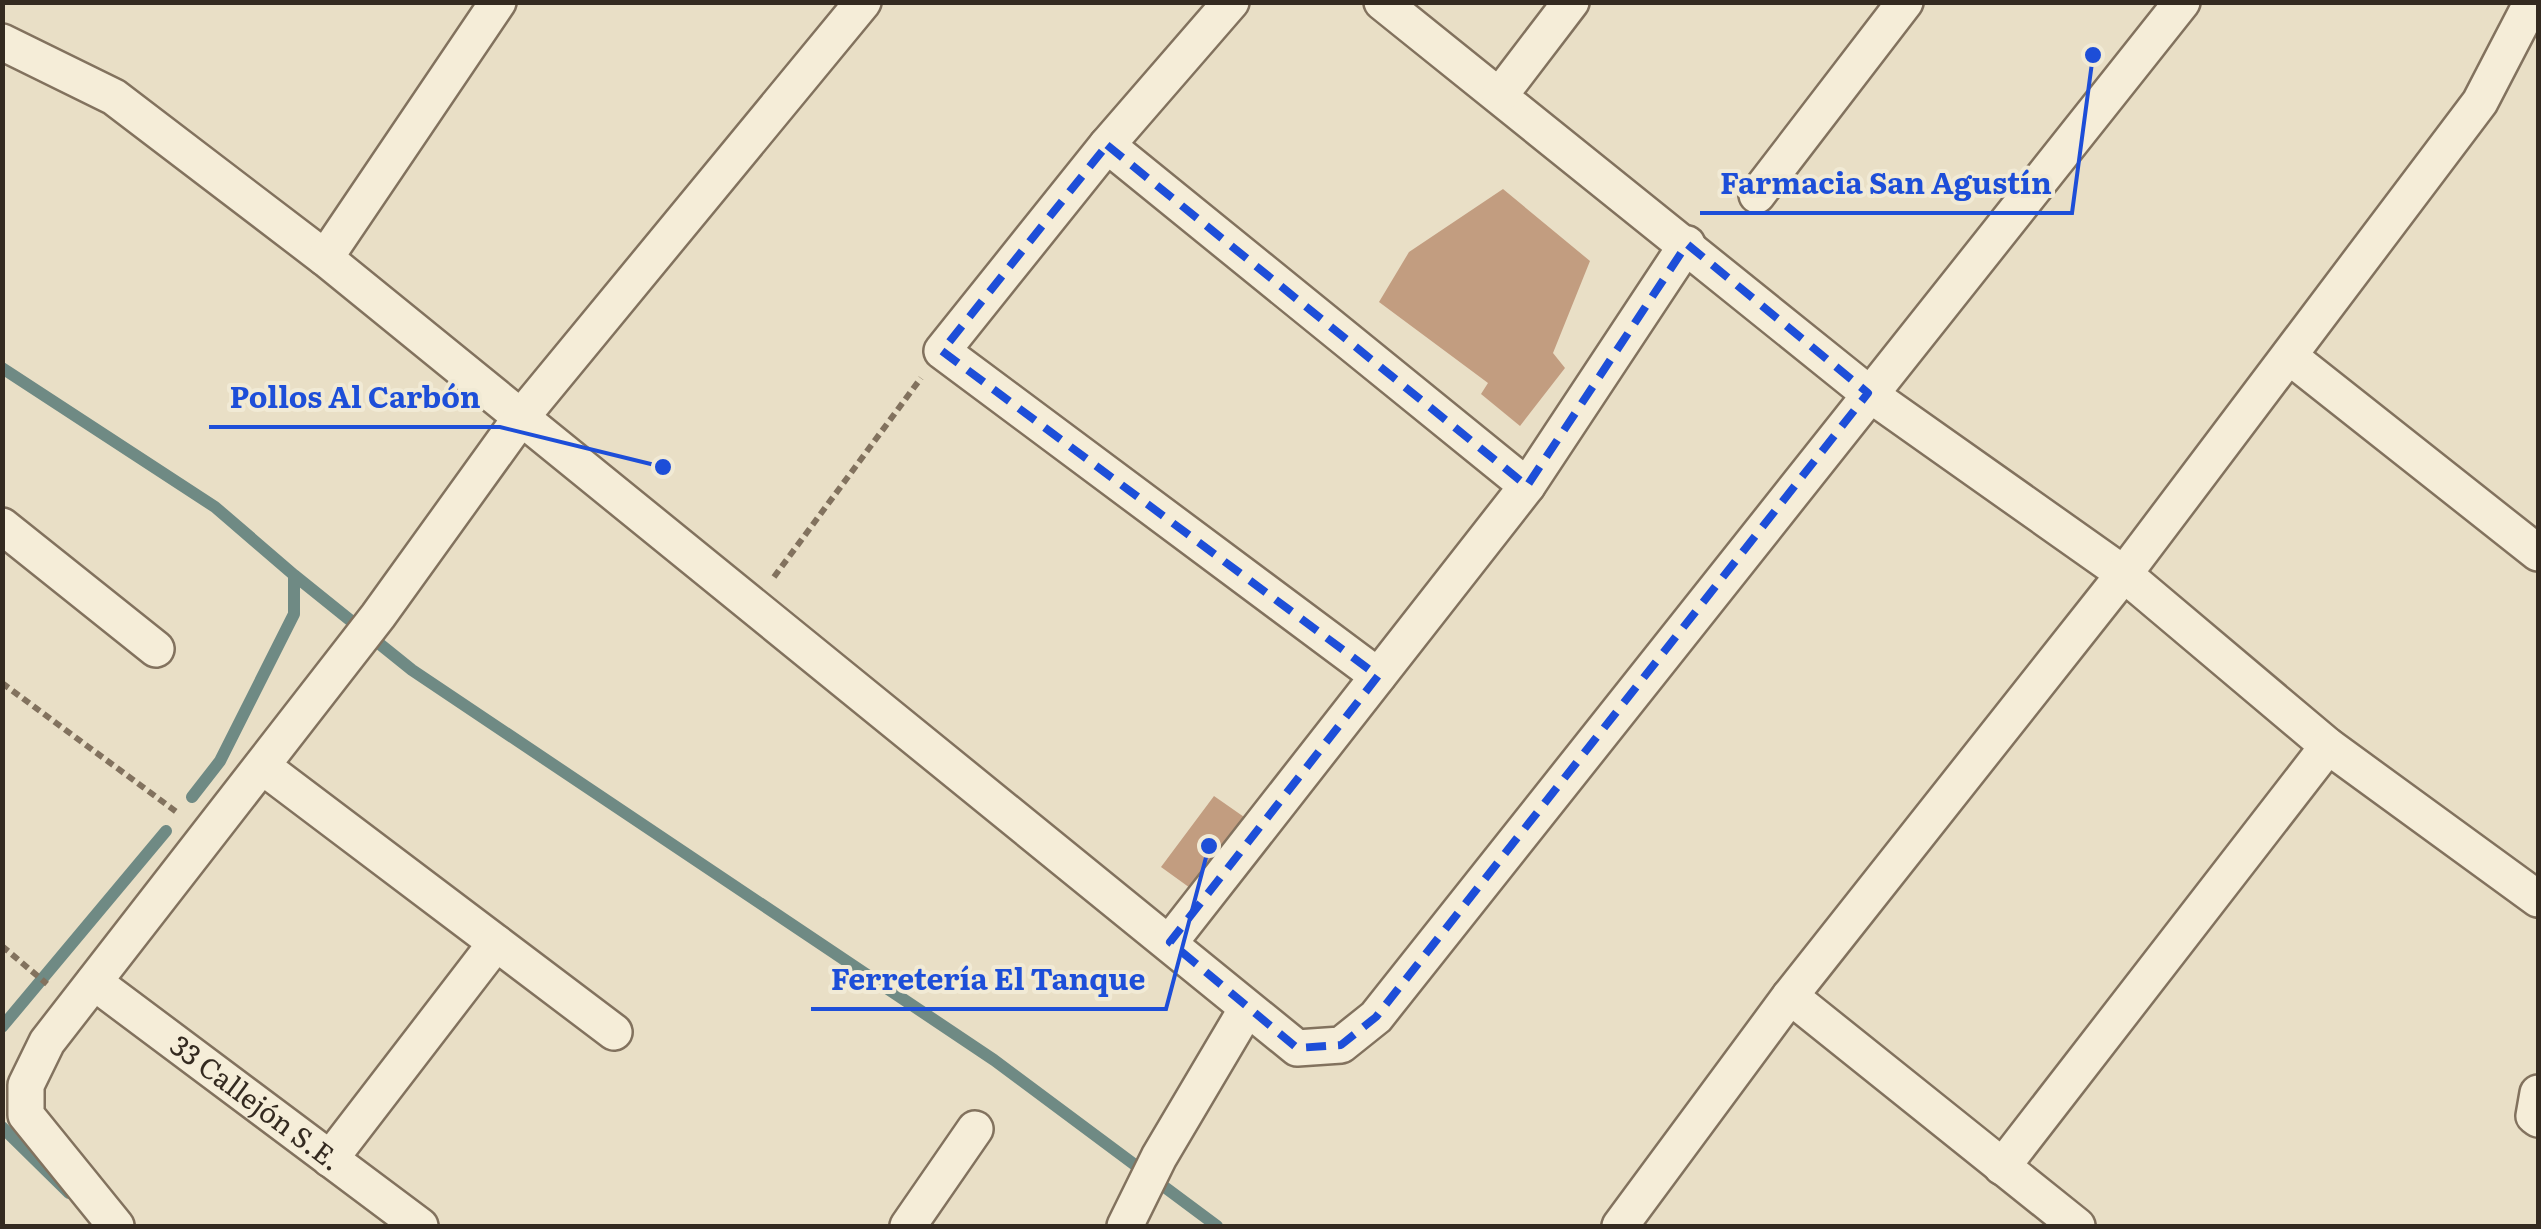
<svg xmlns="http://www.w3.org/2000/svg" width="2541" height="1229" font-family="Literata,serif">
<rect width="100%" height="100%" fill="#e9dfc6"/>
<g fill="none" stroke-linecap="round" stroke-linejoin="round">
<path stroke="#6f8a84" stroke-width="12" d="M2,368L215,507L294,575V614L220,761L192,797
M294,575L412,670L994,1060L1217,1226
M2,1027L166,831
M2,1127L69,1193"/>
</g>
<path fill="#c29d80" d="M1503,189L1590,261L1553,353L1565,368L1520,426L1481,394L1488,383L1379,302L1409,252Z
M1214,796L1257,826L1204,898L1161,867Z"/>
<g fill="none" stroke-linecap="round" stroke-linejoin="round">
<defs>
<g id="minor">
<path d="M1231,2L1107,145L942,351L1378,676"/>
<path d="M1382,2L1868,393L2124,574L2328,746L2538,899"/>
<path d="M2,42L114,97L325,258L1297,1048L1341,1045L1376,1017L2182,2"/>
<path d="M1500,95L1571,2"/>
<path d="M1107,145L1527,486"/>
<path d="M1757,195L1905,2"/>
<path d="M325,258L498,2"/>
<path d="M2289,356L2538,553"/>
<path d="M2,526L156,649"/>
<path d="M262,766L614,1032"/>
<path d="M1170,942L1527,486L1687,244"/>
<path id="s1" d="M94,982L420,1226"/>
<path d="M1790,996L2077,1226"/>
<path d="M2538,1093L2534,1116L2538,1119"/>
<path d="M330,1159L496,943"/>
<path d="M2002,1167L2328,746"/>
<path d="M116,1226L26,1115V1085L47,1042L378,616L522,416L863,2"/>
<path d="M908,1226L975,1129"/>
<path d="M1125,1226L1159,1157L1246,1010"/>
<path d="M1620,1226L1790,996L2124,574L2480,102L2532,2"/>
</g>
</defs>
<use href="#minor" stroke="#82725e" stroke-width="40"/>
<path stroke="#82725e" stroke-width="6" stroke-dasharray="8 5" stroke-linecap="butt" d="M774,577L921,378
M2,683L178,813
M2,946L47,984"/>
<use href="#minor" stroke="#f5edd8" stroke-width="35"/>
</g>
<path fill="none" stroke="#1d4ed8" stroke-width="8" stroke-dasharray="20 12" stroke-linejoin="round" d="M1107,145L1527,486L1687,244L1868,393L1376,1017L1341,1045L1297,1048L1170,942L1378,676L942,351Z"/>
<g text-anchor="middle" stroke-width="8" stroke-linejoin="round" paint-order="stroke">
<g font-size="28" fill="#342a20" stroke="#f1ead5">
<text dy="10" stroke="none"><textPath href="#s1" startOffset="202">33 Callejón S.E.</textPath></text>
</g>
</g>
<path fill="none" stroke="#1d4ed8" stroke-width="4" d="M2093 55L2072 213H1700M663 467L500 427H209M1209 846L1166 1009H811"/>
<g fill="#1d4ed8" stroke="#f1ead5" stroke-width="4">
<circle cx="2093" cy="55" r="10"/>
<circle cx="663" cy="467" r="10"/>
<circle cx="1209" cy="846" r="10"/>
</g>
<g font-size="30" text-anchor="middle" font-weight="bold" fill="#1d4ed8" stroke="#f1ead5" stroke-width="8" stroke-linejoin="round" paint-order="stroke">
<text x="1886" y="194">Farmacia San Agustín</text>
<text x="355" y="408">Pollos Al Carbón</text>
<text x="988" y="990">Ferretería El Tanque</text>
</g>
<rect width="2541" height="1229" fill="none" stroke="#342a20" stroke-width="10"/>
</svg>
